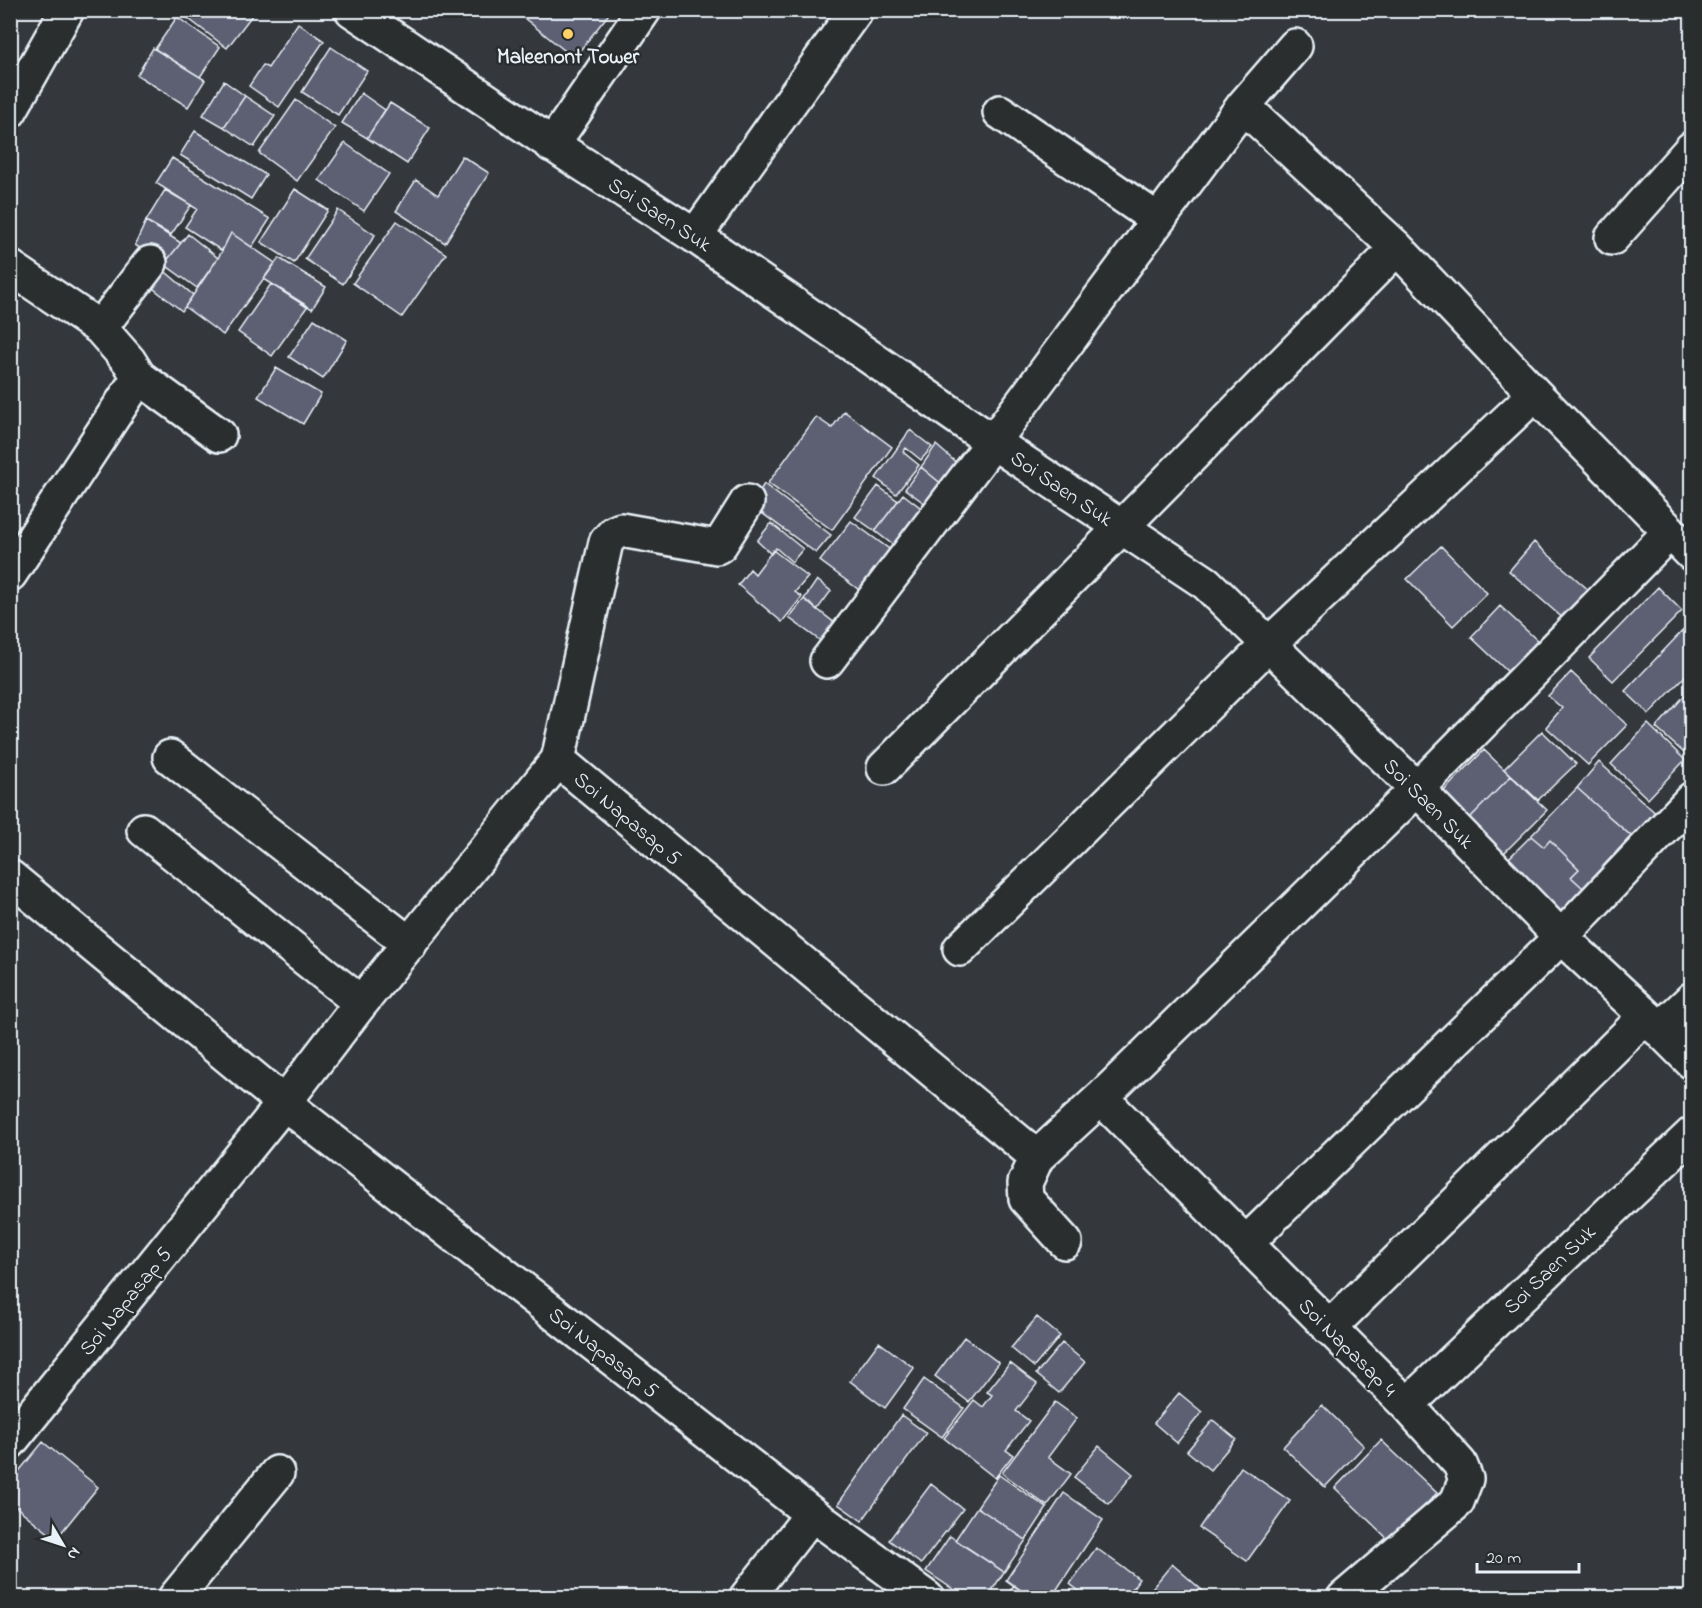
<svg xmlns="http://www.w3.org/2000/svg" width="1702" height="1608" font-family="'Indie Flower',sans-serif">
<rect width="100%" height="100%" fill="#34373c"/>
<filter id="ink" filterUnits="userSpaceOnUse"><feTurbulence type="fractalNoise" baseFrequency=".0167" numOctaves="2"/><feDisplacementMap in="SourceGraphic" scale="12" xChannelSelector="R" yChannelSelector="G"/><feConvolveMatrix kernelMatrix="1 2 1 2 8 2 1 2 1" color-interpolation-filters="sRGB"/></filter>
<g filter="url(#ink)">
<path fill="#5d6173" stroke="#e8f1f8" stroke-width="1.5" d="M177,10H256L227,48Z
M514,10H612L574,58Z
M177,17L220,47L200,77L155,49Z
M298,23L324,41L279,107L249,86L263,65L268,68Z
M331,47L367,71L338,115L302,92Z
M153,48L205,80L188,107L137,75Z
M224,81L245,96L224,127L203,115Z
M361,93L385,110L367,138L342,123Z
M245,96L275,116L254,147L224,127Z
M296,100L335,128L297,181L259,153Z
M390,103L430,128L407,164L367,138Z
M195,131L266,175L251,199L180,155Z
M345,143L389,174L364,211L319,180Z
M462,156L489,173L445,243L396,211L416,180L438,195Z
M172,158L270,219L252,247L231,233L222,251L185,227L197,209L156,183Z
M295,189L328,210L294,263L261,242Z
M165,190L191,205L171,235L146,221Z
M338,210L375,235L343,284L305,259Z
M146,221L181,243L164,264L135,245Z
M397,221L446,254L402,317L353,283Z
M231,233L275,263L223,335L185,307L218,258Z
M188,234L218,258L197,288L164,264Z
M279,258L326,287L312,309L264,279Z
M161,268L193,295L182,311L149,285Z
M271,284L307,307L272,356L238,332Z
M314,319L347,340L323,379L289,357Z
M276,368L321,394L303,424L258,397Z
M844,411L892,447L832,530L768,483L816,417L832,428Z
M910,430L932,447L921,460L906,448L903,452L919,465L896,494L876,478Z
M936,445L959,465L943,485L921,467Z
M921,467L943,485L927,505L905,489Z
M764,484L831,535L816,553L751,505Z
M878,486L898,501L875,531L855,517Z
M903,494L925,511L897,548L875,531Z
M851,521L896,554L866,595L820,561Z
M771,523L803,549L792,562L776,548L771,554L757,541Z
M1534,542L1591,592L1566,621L1509,571Z
M1441,546L1487,593L1453,626L1407,579Z
M773,550L808,577L795,592L802,597L782,622L738,585L750,569L755,574Z
M817,580L831,591L817,610L804,599Z
M1658,587L1682,611L1613,681L1589,658Z
M804,599L836,624L822,642L789,618Z
M1500,606L1538,641L1509,673L1471,637Z
M1691,622L1692,669L1649,714L1625,691Z
M1571,672L1627,725L1588,765L1546,727L1562,708L1548,696Z
M1691,688H1692V760L1656,728Z
M1648,724L1685,760L1648,799L1611,764Z
M1542,731L1576,764L1538,800L1504,769Z
M1484,750L1511,776L1461,827L1434,801Z
M1599,762L1660,817L1638,842L1577,788Z
M1511,776L1547,810L1496,861L1461,827Z
M1577,788L1631,836L1583,888L1571,877L1579,869L1550,840L1544,847L1531,836Z
M1531,836L1544,847L1550,840L1579,869L1571,877L1583,888L1556,917L1500,867Z
M1037,1317L1060,1336L1034,1367L1011,1348Z
M964,1337L999,1363L969,1402L935,1376Z
M879,1342L914,1368L885,1408L850,1381Z
M1062,1343L1085,1362L1059,1393L1036,1374Z
M1010,1363L1037,1384L1016,1411L1029,1421L1006,1450L1013,1455L995,1478L944,1438L974,1400L983,1407L992,1395L987,1392Z
M924,1379L964,1408L942,1437L903,1409Z
M1179,1393L1202,1412L1177,1443L1154,1423Z
M1055,1402L1077,1418L1048,1457L1071,1474L1047,1506L1002,1473Z
M1322,1405L1364,1446L1325,1487L1283,1447Z
M901,1415L926,1433L862,1521L838,1504Z
M1213,1420L1236,1439L1210,1470L1187,1451Z
M1381,1440L1437,1493L1390,1541L1335,1488Z
M43,1442L98,1487L56,1539L10,1502V1482Z
M1099,1446L1133,1474L1109,1504L1074,1477Z
M1241,1467L1290,1501L1247,1561L1199,1528Z
M999,1475L1047,1508L1026,1540L977,1507Z
M931,1484L963,1509L921,1564L889,1540Z
M1064,1493L1103,1520L1051,1598H1047L1036,1590L1030,1597L1006,1580Z
M977,1507L1026,1540L1004,1572L955,1540Z
M950,1536L1004,1572L987,1598H966L926,1571Z
M1096,1548L1139,1579L1126,1598H1088L1070,1584Z
M1172,1564L1211,1598H1144Z
M1014,1585L1030,1597L1036,1590L1047,1598H1005Z"/>
<g fill="none" stroke-linecap="round" stroke-linejoin="round">
<defs>
<path id="minor" d="M352,10L567,154L695,236L993,442L1206,583L1417,789L1561,937L1646,1016L1692,1062
M1243,106L1397,248L1535,394L1692,554
M10,111L67,10
M1000,112L1158,220
M552,145L644,10
M695,236L856,10
M1612,238L1692,148
M10,267L100,328L129,361L139,377L219,435
M100,328L150,263
M10,574L139,377
M827,661L993,442L1243,106L1295,46
M170,757L410,944
M558,760L606,542L614,533L621,530L717,547L720,545L747,502
M884,768L1397,248
M144,830L361,1003
M10,877L284,1103L812,1514L927,1598
M960,949L1269,644L1535,394
M1659,1030L1692,999
M1101,1098L1407,1405L1460,1464L1466,1479L1457,1502L1344,1598
M1065,1242L1026,1199L1025,1183L1037,1157L1101,1098L1417,789L1669,533
M1246,1243L1561,937L1692,799
M1329,1328L1646,1016
M1407,1405L1692,1134
M10,1442L284,1103L361,1003L558,760L1037,1157
M175,1598L277,1473
M746,1598L812,1514"/>
</defs>
<use href="#minor" stroke="#e8f1f8" stroke-width="38"/>
<use href="#minor" stroke="#2a2d2e" stroke-width="33"/>
</g>
</g>
<circle fill="#ffd166" stroke="#2a2d2e" stroke-width="2" cx="568" cy="34" r="6"/>
<g text-anchor="middle" stroke-width="5" stroke-linejoin="round" paint-order="stroke">
<g font-size="21" font-weight="bold" fill="#e8f1f8" stroke="#2a2d2e">
<text x="568" y="63">Maleenont Tower</text>
</g>
<g font-size="21" fill="#e8f1f8" stroke="#2a2d2e">
<text transform="translate(660 214) rotate(33)" y="7">Soi Saen Suk</text>
<text transform="translate(1062 488) rotate(34)" y="7">Soi Saen Suk</text>
<text transform="translate(1429 803) rotate(45)" y="7">Soi Saen Suk</text>
<text transform="translate(628 818) rotate(40)" y="7">Soi Napasap 5</text>
<text transform="translate(1549 1269) rotate(-44)" y="7">Soi Saen Suk</text>
<text transform="translate(125 1301) rotate(-51)" y="7">Soi Napasap 5</text>
<text transform="translate(1348 1347) rotate(45)" y="7">Soi Napasap 4</text>
<text transform="translate(604 1352) rotate(38)" y="7">Soi Napasap 5</text>
</g>
</g>
<rect width="1702" height="1608" fill="none" stroke="#2a2d2e" stroke-width="36"/>
<rect x="18" y="18" width="1666" height="1572" fill="none" stroke="#e8f1f8" stroke-width="2" filter="url(#ink)"/>
<g transform="translate(63 1545) rotate(129)" stroke="#2a2d2e" stroke-width="4.5" paint-order="stroke">
<path d="M0-4.5L10 22L0 15L-10 22Z" fill="#e8f1f8"/>
<text y="-9" font-size="16" font-weight="bold" text-anchor="middle" fill="#e8f1f8">N</text>
</g>
<path d="M1477 1563v9h102v-9" fill="none" stroke="#e8f1f8" stroke-width="3"/>
<text x="1486" y="1563" font-size="18" fill="#e8f1f8" stroke="#2a2d2e" stroke-width="4.5" paint-order="stroke">20 m</text>
</svg>
